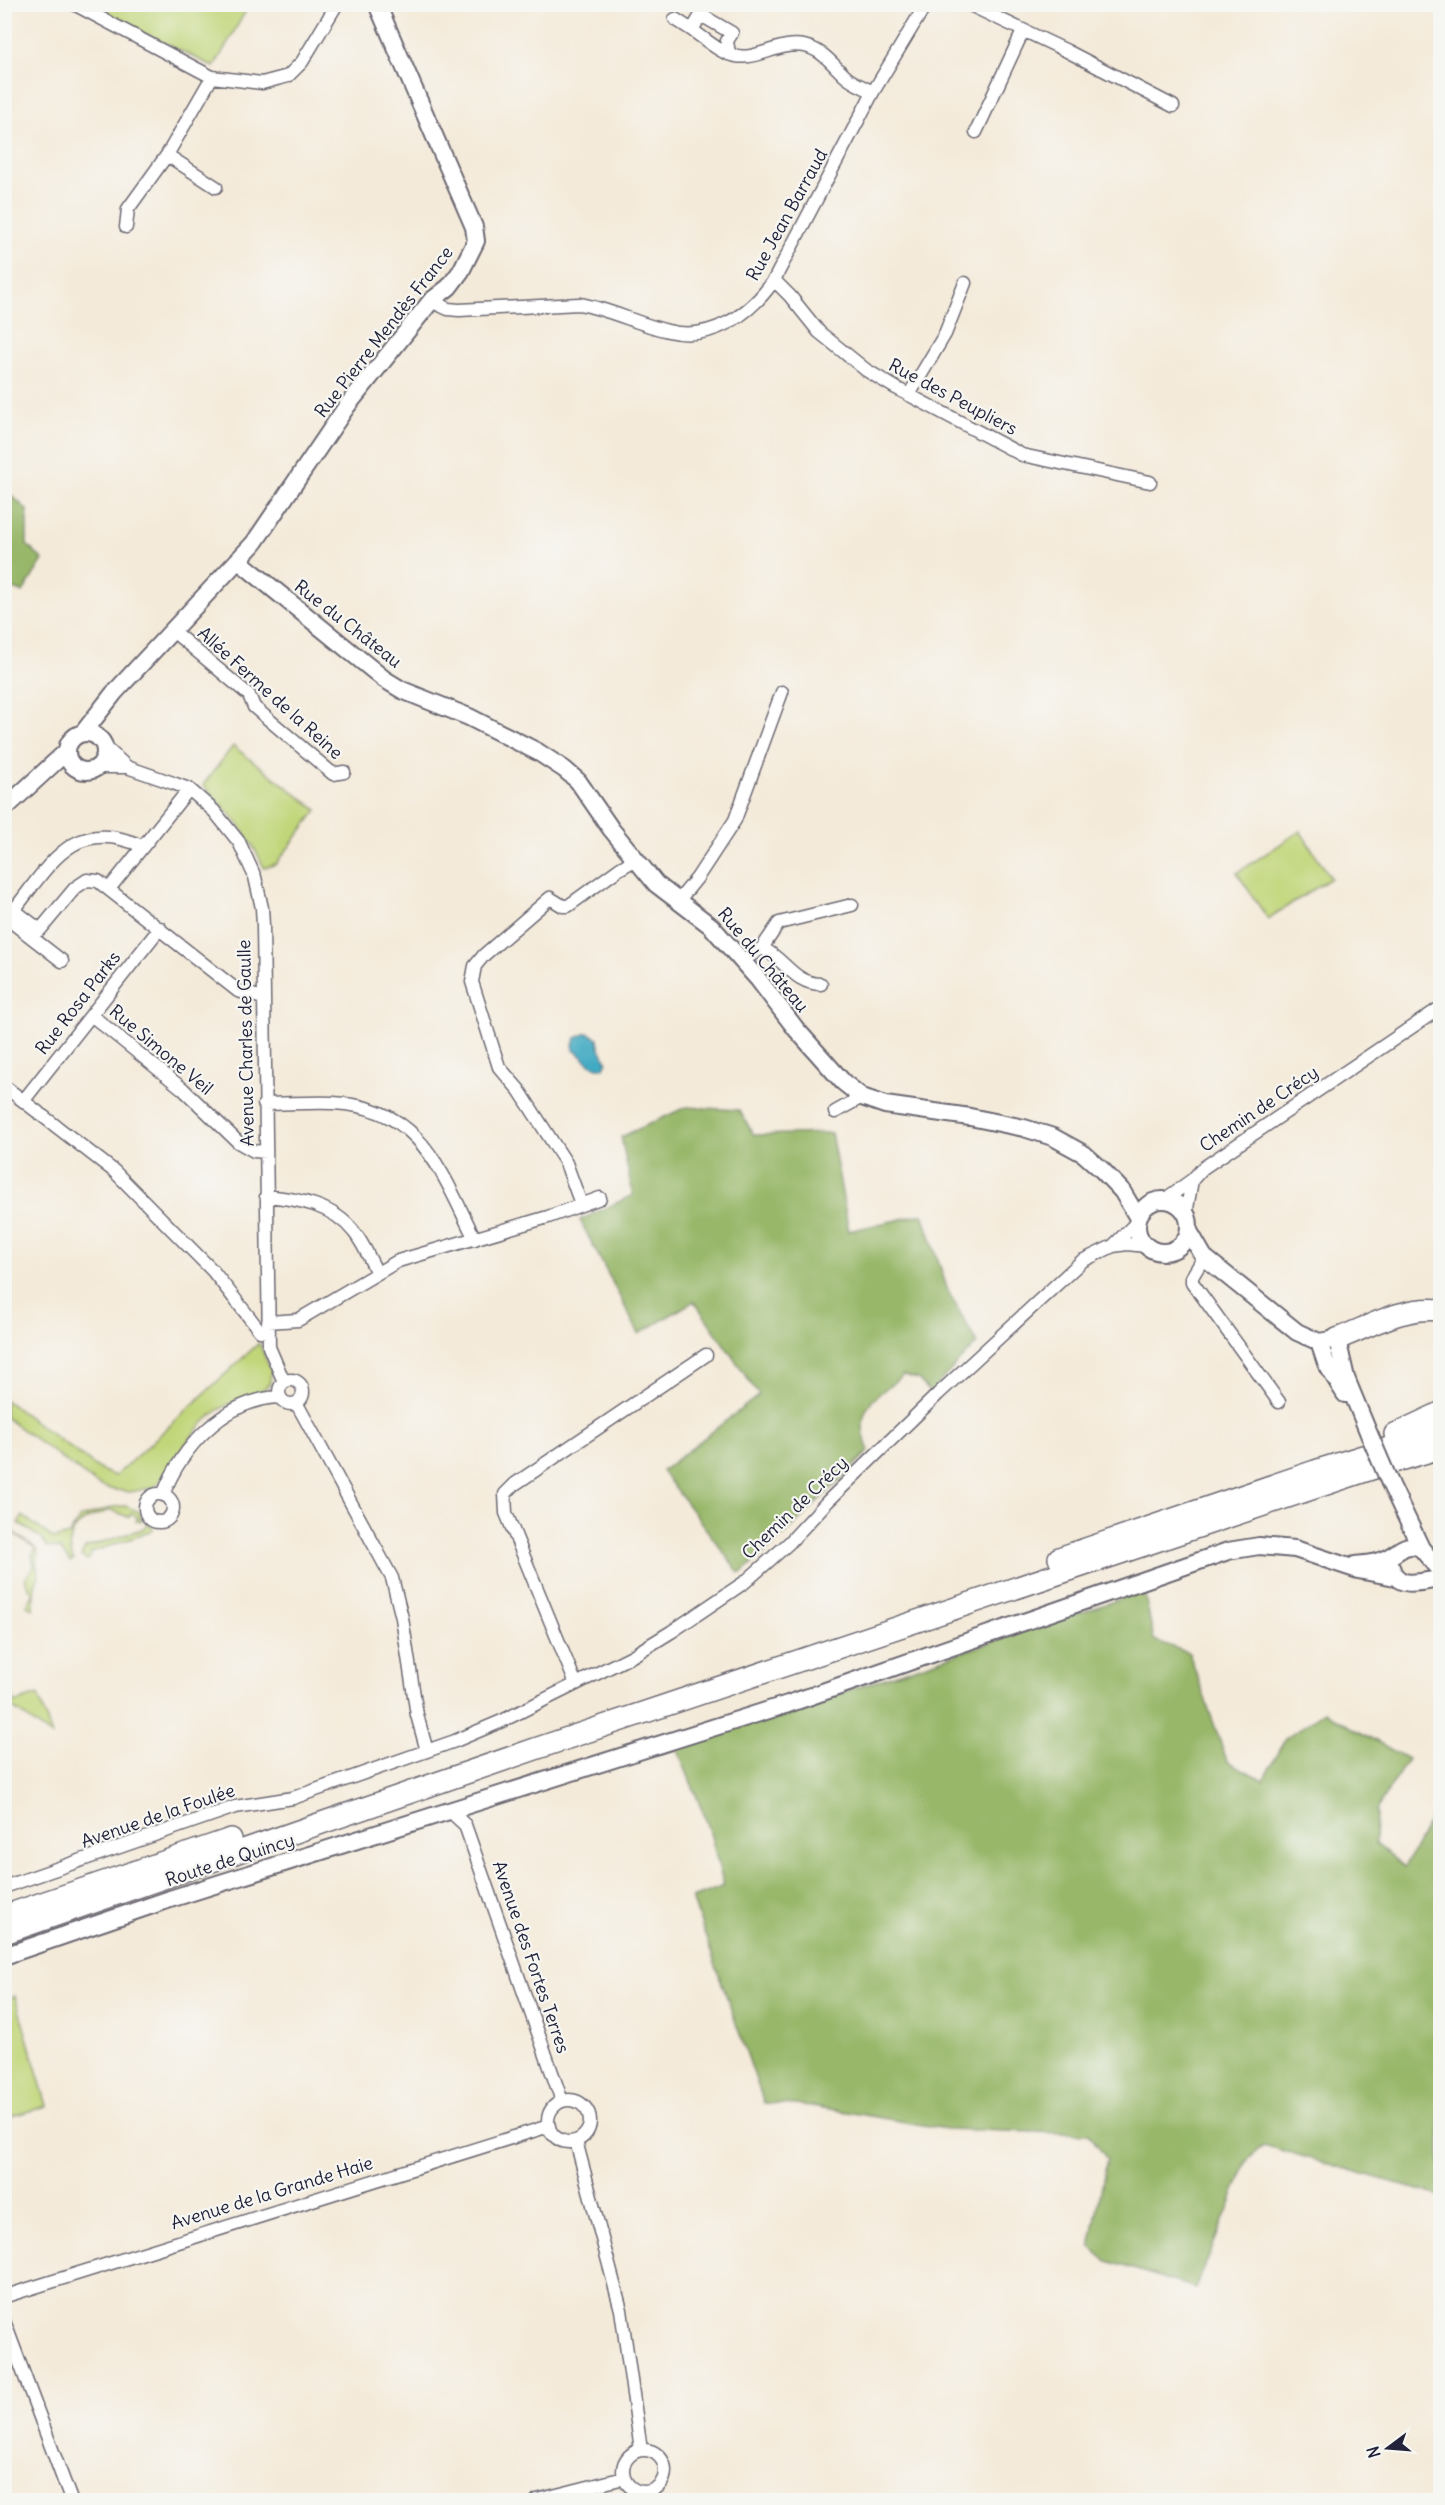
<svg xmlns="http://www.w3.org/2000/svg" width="1445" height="2505" font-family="Delius,sans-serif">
<rect width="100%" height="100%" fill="#f6f6f2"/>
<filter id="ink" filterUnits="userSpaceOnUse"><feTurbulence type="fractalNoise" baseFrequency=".0167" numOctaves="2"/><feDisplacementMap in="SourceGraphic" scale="12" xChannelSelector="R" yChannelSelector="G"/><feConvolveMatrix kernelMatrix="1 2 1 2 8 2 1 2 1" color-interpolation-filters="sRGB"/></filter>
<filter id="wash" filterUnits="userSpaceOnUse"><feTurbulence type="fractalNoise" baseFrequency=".008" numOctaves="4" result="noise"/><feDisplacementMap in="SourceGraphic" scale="24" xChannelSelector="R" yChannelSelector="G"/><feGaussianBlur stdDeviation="1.35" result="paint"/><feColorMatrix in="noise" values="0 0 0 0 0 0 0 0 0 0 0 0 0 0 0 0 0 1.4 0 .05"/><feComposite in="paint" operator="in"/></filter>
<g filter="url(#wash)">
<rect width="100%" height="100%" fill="#f4ead9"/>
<path fill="#c1d679" stroke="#727c5a" stroke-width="1.5" d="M87,5H249L214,67Z
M233,746L317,810L276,864L264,868C249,833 229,812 203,785Z
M1300,831L1331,878L1268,919L1237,873Z
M259,1343L271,1371L270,1383C257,1398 233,1399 217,1411C192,1430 174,1461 155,1487L130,1492L109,1489L97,1484L5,1417V1400L101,1470L115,1476Z
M125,1506L140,1512L142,1521H136L138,1517L131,1514L129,1517L111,1510C84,1519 62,1526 73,1560L70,1562L60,1549L48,1547L41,1538L18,1523L23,1516L54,1539L69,1535L80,1518L113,1507Z
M148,1524L152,1527L153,1530L150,1532L92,1552L89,1559L86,1560L81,1556L85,1548L142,1529Z
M11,1531L32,1545L38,1551L36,1564L39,1576L35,1585L33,1609L27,1605L33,1595L25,1579L34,1566L32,1555L36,1549Z
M5,1676L14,1703L38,1695L52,1736L5,1702Z
M15,1996L47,2106L5,2118V1999Z"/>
<path fill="#98b769" stroke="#5d6c52" stroke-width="1.5" d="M4,488L27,510V545L43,560L23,592L5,587Z
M686,1107L739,1110L754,1135L831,1133L849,1231L923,1214L948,1291L977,1343L930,1392L918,1379L903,1375C872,1400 852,1409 869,1451L786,1533L740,1574L662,1471L759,1395L694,1301L639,1334L580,1220L633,1195L621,1137Z
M1144,1591L1154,1640L1189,1653L1227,1761L1263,1780L1285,1739L1324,1712L1408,1759L1376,1810L1375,1844L1405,1867L1440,1801V2196L1263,2145L1247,2161L1196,2288L1107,2261L1090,2247L1107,2159L1089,2134L946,2129L812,2106L764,2103L692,1898L724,1886L708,1825L677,1748Z"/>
<path fill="#42aac2" stroke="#32667e" stroke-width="1.5" d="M587,1033L598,1038L599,1047L607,1061L604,1068L593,1066L574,1050L573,1044L576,1038Z"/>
</g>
<g filter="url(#ink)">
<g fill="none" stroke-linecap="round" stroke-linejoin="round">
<defs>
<path id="street" d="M74,4L212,77L262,83L288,76L302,62L337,4
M968,4L1067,51L1173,106
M675,19L692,30
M729,54L727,41L732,33L701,15L692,30C704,38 721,54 736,56C759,60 780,41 804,46C823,50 832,64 845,76C852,83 864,87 873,92
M976,132L1023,31
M167,155L216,187
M126,227L128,209L167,155L212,77
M774,280L790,296L819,332L866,370L896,388L1022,455L1150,482
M431,301L448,309L459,310L579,304C610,309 637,324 668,331C711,342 751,314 774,280L873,92L926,4
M909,395L945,334L965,283
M174,632L249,695L254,707L333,774L344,772
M105,747L127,767
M98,767H127L173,783L189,789L214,811L239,842L255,877L262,908L263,925L269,1347L284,1382
M142,846C74,816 51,863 14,910L40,930L75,888L87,880L98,881L238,991L263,998
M109,889L189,789
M679,900L697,878L735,820L782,692
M4,916L62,961
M762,948L779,923L852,905
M742,961L762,948C785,959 794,984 821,984
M91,1015L183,1089L238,1142L254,1151L266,1152
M4,1086L114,1171L213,1271L260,1331L269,1332
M24,1100L160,928
M264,1104C287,1104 310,1102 333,1103C421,1106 441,1172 475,1239
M835,1112L862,1097
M266,1196C299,1199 333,1205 354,1232C364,1244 370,1260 377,1273
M1164,1200L1192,1180L1203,1168L1440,1008
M581,1204L566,1163L519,1090L499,1067L472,982L475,966L484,955L550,898L563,906H568L619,869L636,859
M1186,1214L1192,1180
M1113,1246L1137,1222
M1204,1257L1192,1277V1282L1279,1402
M268,1322L298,1320L398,1261L548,1217L600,1198
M279 1392a12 12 0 1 1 24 0a12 12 0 1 1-24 0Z
M297,1404L392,1578L402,1618L417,1715L427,1751
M145 1508a14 14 0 1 1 28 0a14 14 0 1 1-28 0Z
M163,1495C182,1446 225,1400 279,1397
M576,1684L506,1513L505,1494L515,1484L706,1355
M449,1810L465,1825L562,2101
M4,1887L235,1807L293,1798L455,1741L502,1721L632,1656L671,1632L745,1582L789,1543L827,1502L938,1394L1082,1261L1113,1246L1127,1244L1146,1246
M548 2121a21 21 0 1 1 42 0a21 21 0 1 1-42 0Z
M576,2141L621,2310L641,2450
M6,2296L549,2126
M4,2321L71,2500
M623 2471a21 21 0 1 1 42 0a21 21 0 1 1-42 0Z
M537,2500L624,2478"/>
<path id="secondary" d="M239,561L384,679L402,690L469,717L538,752L564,769L578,781L611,829L656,884L711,926L758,979L796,1029L843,1082L862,1097L885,1105L970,1117L1024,1128L1053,1137L1084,1154L1102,1170L1122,1191L1138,1218
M67 752a19 19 0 1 1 38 0a19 19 0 1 1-38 0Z
M83,733L114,693L254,543L347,406L431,301L449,287L461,271L476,241L474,227L377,4
M4,809L67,751
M1137 1226a26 26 0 1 1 52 0a26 26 0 1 1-52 0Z
M1189,1231L1204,1257L1297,1332L1319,1342L1337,1339L1346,1378L1369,1434
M1319,1342L1326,1363L1345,1394
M1390,1483L1421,1548L1435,1565L1440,1567
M1355,1565C1365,1564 1375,1564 1385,1559C1399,1553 1404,1541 1421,1548
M1391,1567C1397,1591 1422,1581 1440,1579
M4,1956L170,1899L788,1704L1228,1551L1259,1546L1295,1549L1358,1570L1395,1577"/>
<path id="highway" d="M1337,1339C1371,1326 1403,1306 1440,1310
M1395,1434L1440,1413
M1059,1558L1315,1471L1440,1432
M4,1916L231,1839
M4,1933L538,1748L1374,1468L1440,1448"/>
</defs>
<use href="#street" stroke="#6c6872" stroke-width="15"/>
<use href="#secondary" stroke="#6c6872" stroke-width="20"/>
<use href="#highway" stroke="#6c6872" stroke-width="24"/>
<use href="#street" stroke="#fff" stroke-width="12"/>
<use href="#secondary" stroke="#fff" stroke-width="16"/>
<use href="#highway" stroke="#fff" stroke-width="21"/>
<defs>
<path id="secondary-bridge" d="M1369,1434L1390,1483"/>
</defs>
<use href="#secondary-bridge" stroke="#6c6872" stroke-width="20" stroke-linecap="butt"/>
<use href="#secondary-bridge" stroke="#fff" stroke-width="16"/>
</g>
</g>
<g text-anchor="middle" stroke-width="4.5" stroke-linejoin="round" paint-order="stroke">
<g font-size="18" fill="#22223b" stroke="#f6f6f2">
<text transform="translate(787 215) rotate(-61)" y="6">Rue Jean Barraud</text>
<text transform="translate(384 332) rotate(-52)" y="6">Rue Pierre Mendès France</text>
<text transform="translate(953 397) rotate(28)" y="6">Rue des Peupliers</text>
<text transform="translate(348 624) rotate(38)" y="6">Rue du Château</text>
<text transform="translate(270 693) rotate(42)" y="6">Allée Ferme de la Reine</text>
<text transform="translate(763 960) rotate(50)" y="6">Rue du Château</text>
<text transform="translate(78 1003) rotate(-52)" y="6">Rue Rosa Parks</text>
<text transform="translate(246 1043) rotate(-91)" y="6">Avenue Charles de Gaulle</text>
<text transform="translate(161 1050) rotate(40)" y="6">Rue Simone Veil</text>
<text transform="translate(1259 1109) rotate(-34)" y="6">Chemin de Crécy</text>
<text transform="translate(795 1508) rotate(-44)" y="6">Chemin de Crécy</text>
<text transform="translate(158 1816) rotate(-19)" y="6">Avenue de la Foulée</text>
<text transform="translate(230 1860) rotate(-18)" y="6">Route de Quincy</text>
<text transform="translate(531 1957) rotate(71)" y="6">Avenue des Fortes Terres</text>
<text transform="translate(272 2193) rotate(-17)" y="6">Avenue de la Grande Haie</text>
</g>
</g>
<rect width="1445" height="2505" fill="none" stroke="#f6f6f2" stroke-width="24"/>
<g transform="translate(1388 2448) rotate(254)" stroke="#f6f6f2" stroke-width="4.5" paint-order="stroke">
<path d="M0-4.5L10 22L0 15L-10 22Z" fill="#22223b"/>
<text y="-9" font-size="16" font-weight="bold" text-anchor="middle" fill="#22223b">N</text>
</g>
</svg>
